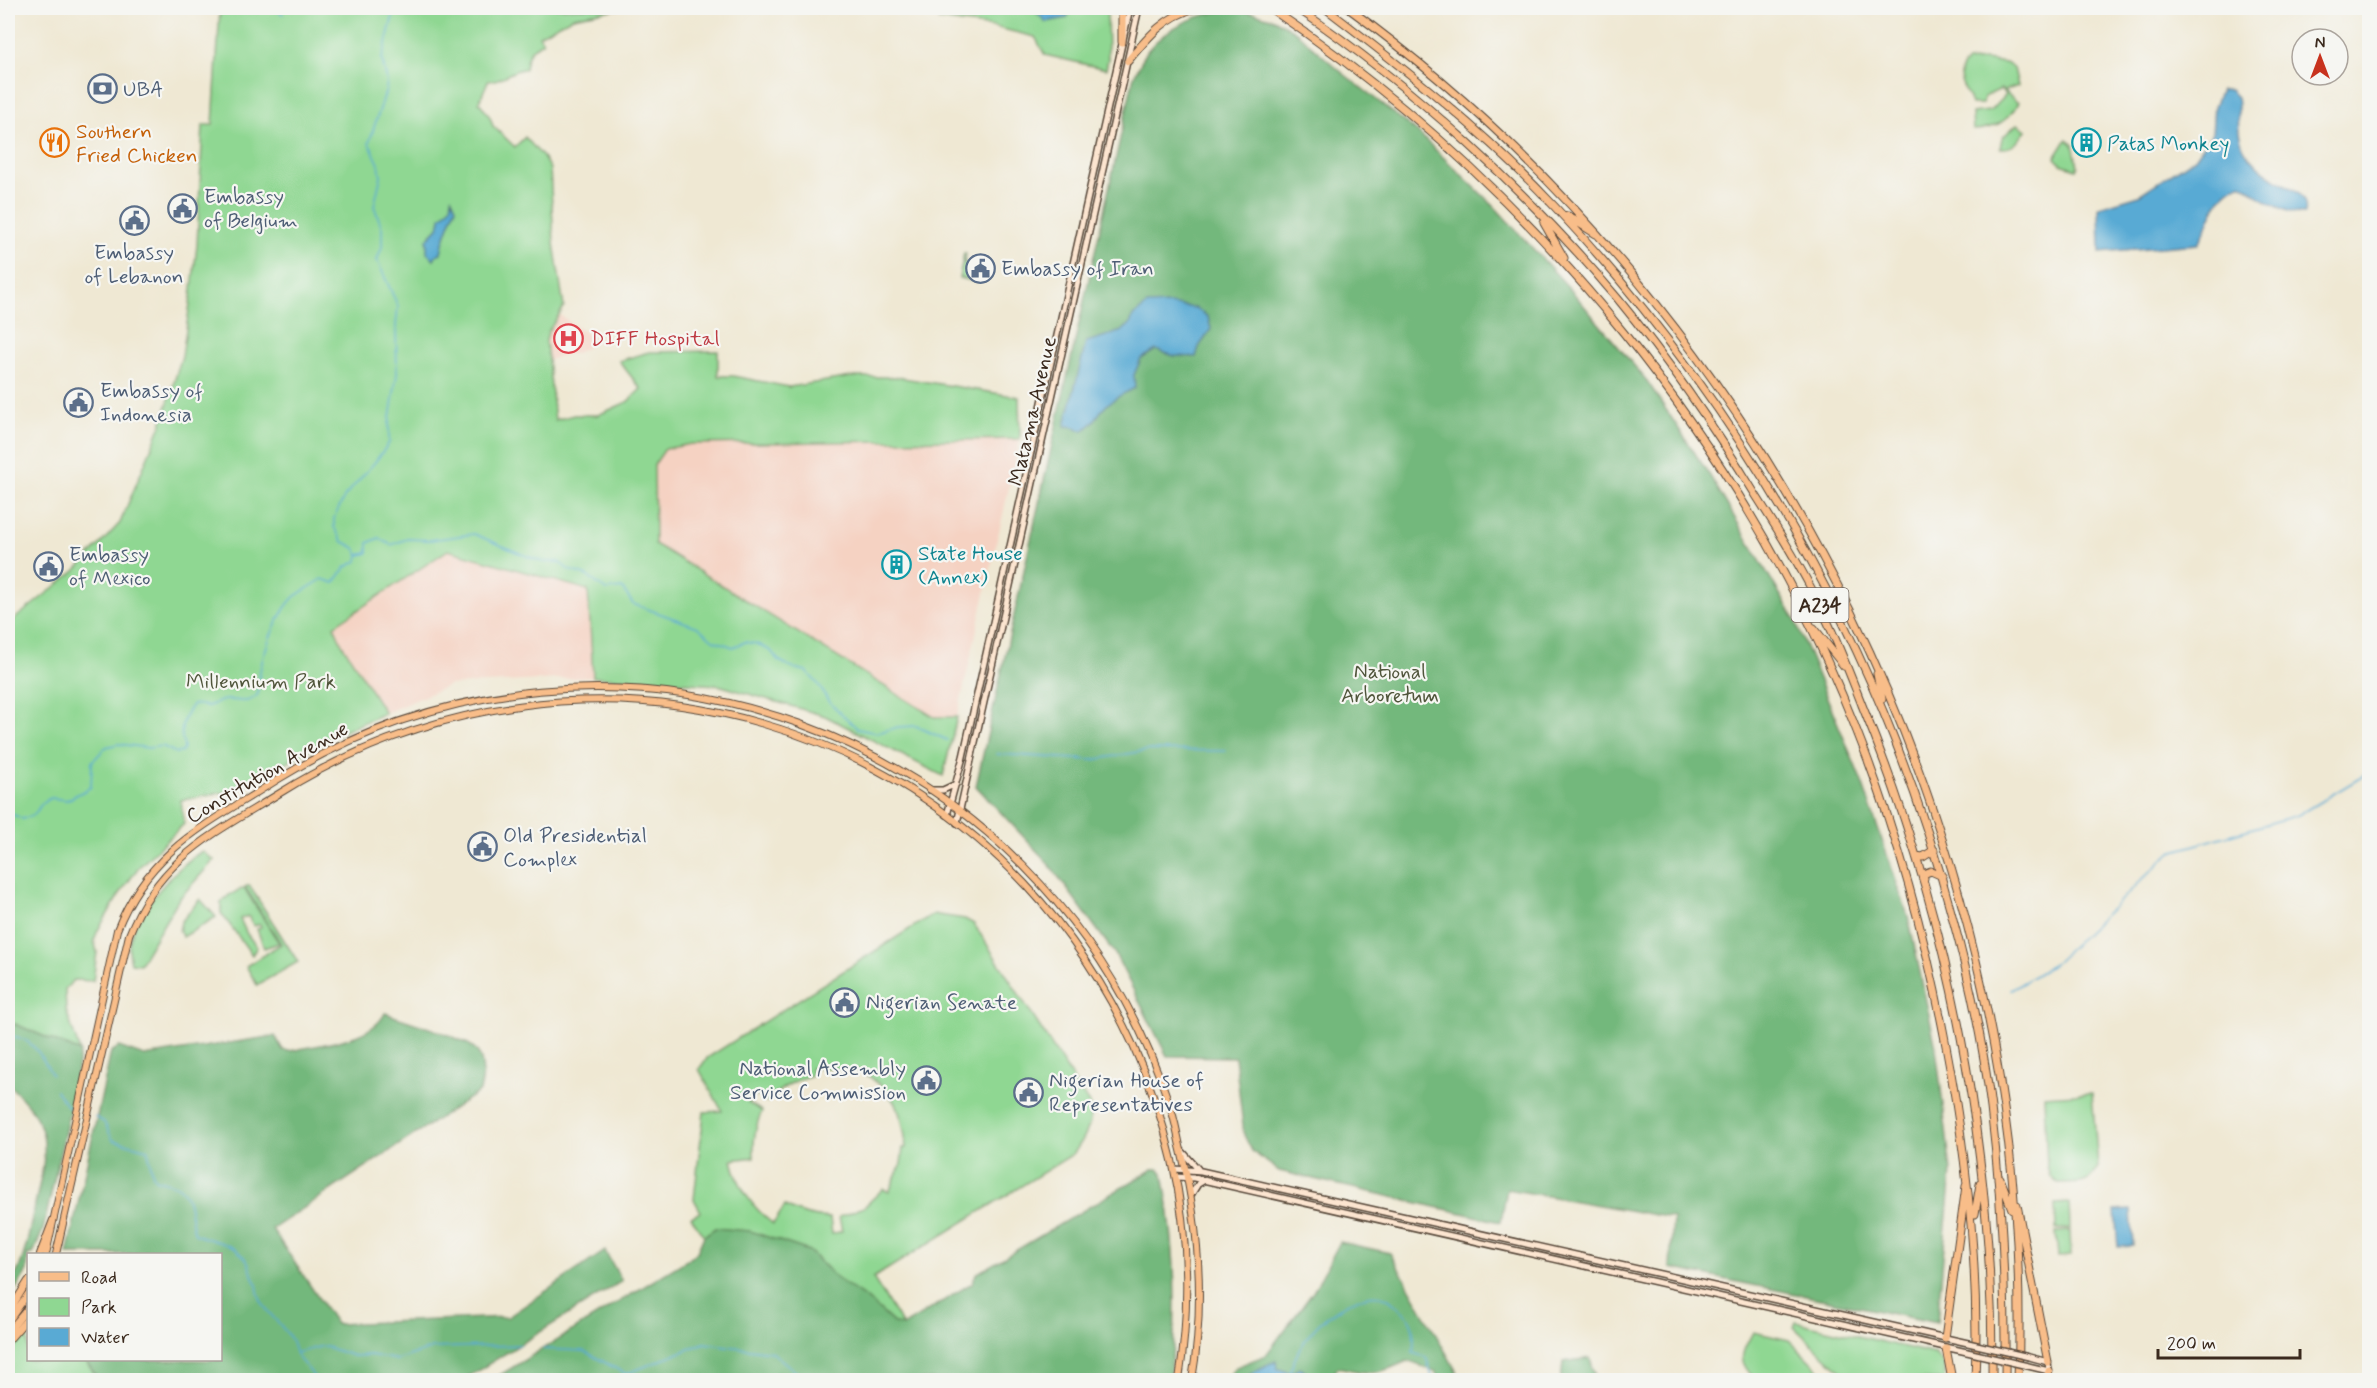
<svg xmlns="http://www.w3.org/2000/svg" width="2377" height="1388" font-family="Mynerve,sans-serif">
<rect width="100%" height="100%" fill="#f6f6f2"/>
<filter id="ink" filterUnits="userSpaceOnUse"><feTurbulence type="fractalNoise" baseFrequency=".0167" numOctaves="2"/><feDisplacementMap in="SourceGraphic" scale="12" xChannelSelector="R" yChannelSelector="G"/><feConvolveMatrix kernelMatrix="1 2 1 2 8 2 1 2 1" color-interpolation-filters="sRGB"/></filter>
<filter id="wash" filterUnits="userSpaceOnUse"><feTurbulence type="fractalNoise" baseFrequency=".008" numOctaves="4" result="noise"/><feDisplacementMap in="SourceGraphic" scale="24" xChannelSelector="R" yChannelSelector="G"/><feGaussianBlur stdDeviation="1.35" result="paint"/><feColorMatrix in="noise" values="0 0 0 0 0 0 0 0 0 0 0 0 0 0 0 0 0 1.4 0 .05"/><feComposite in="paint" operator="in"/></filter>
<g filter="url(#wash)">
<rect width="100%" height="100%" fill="#efe8d3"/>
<path fill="#f5d2c2" d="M560,315L594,339L589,346L574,354H565L547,361V336Z
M1020,439L957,717H934L655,544L654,465L665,449L691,444Z
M448,550L588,590L593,677L450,685L385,713L342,644L334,626Z"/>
<path fill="#8fd792" stroke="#658058" stroke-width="1.5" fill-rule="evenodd" d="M220,8H622L573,17L539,35L543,42C529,49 527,54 525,69C511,69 503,81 488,81L479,102L490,117L493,126L515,147L525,137L543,157L550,169L554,243L564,307L548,332L546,341L555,420L574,415H598L627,402L641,389L619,361L649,352L718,351V376H733L789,387L851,377H897L1019,397L1020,439L691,444L665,449L654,465L655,544L934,717H957L943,776L825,716L718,685L593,677L588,590L448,550L334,626L342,644L385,713L329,738L252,784L250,781L236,790L181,800L184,824L138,868L119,895L98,930L94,940L97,952L93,981L74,980L65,989L66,1010L80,1052L15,1024L8,1027V624L75,571L120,523L161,425L182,356L191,297L197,245L203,125H213Z
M941,8H1107L1108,59L1106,69L1045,55L1035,37L994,27L939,20Z
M1985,60L2006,63L2014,68L2018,86L2004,91L2018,103C2008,122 1994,129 1973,130L1972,113L1990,111L2005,95L2001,89L1984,97L1983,104H1971C1967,90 1951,74 1967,62Z
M2017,124L2026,130C2018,141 2015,149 2000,148L2002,138Z
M2067,139L2073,145L2078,166L2076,169L2061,164L2055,158Z
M964,253L966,254L964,263H972V266L978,263L986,264V268L982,266L979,271L972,269L970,279H978L977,282L959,278Z
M202,851L214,860L178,900L140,964L131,963C130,958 128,950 129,945C135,911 174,869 202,851Z
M249,885L298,962L257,985L246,966L281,944L245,887Z
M244,888L279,943L264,948L257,929L261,927L260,924L254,926L248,916L240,919L247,934L257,947L252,955L221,913V903L229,895Z
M200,899L216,917L183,937L179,931L181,922Z
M938,915L965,919L974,924L1091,1107C1093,1124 1083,1141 1073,1154L873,1278L903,1326L895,1324L867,1299L836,1278L809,1251L715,1228L704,1236L691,1217L701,1212L694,1199L704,1112L722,1111L699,1069L707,1058L930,916ZM811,1068H834L855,1073L859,1070C891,1088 904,1110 906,1148H903L901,1164L889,1192L883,1189L864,1207L839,1217L842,1231L832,1234L830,1218C813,1218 800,1214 785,1206L773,1224C751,1206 738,1187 732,1160L754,1157C753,1140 755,1126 762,1111L748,1103L756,1094L767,1102C780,1088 793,1081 812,1075Z
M2092,1093L2098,1167C2090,1187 2077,1183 2058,1184L2051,1177L2047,1167L2044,1096Z
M2069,1203L2070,1229H2056L2055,1204Z
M2070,1231L2071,1256L2058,1257L2056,1232Z
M1796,1322L1935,1354L1944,1365L1946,1380H1850L1794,1327Z
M28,1332V1360H85L99,1380H8V1353L24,1339Z
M1753,1332L1789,1340L1829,1380H1756C1736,1360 1741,1355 1753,1332Z"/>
<path fill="#73b87c" stroke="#57714d" stroke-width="1.5" d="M1233,10L1254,13L1274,19L1296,32L1339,70L1416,131L1494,206L1570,289L1647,381L1710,476L1794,618L1862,782L1908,916L1936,1048L1951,1171L1937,1323L1670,1268L1673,1218L1507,1189L1501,1222L1279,1171L1252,1151L1244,1135L1235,1057L1167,1056L1115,954L1049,864L976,786L1134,76C1139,68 1142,58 1148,50C1169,25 1201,12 1233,10Z
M385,1013C403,1020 467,1038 476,1050C485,1061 483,1079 480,1091L272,1229L336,1324L508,1317L605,1251L622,1281L463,1380H99L85,1360H220V1254H67L111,1052L119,1047L144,1056L275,1036L283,1050L289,1051C316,1045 372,1041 385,1013Z
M15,1024L80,1052L70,1109L43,1230L33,1254H28L27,1271L8,1301C7,1281 16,1280 21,1263C27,1246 30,1227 34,1209C47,1149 56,1129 8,1084V1027Z
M1153,1169H1158L1163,1173C1175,1242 1180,1311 1169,1380H492L692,1257L697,1252L704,1236L715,1228L750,1231L809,1251L836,1278L867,1299L895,1324L903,1326L972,1283L976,1274Z
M1340,1242L1390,1253L1458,1374L1439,1379L1435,1371L1407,1361C1375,1376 1373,1375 1338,1367L1330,1380H1226L1236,1367L1266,1355L1313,1292Z
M1590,1358L1596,1380H1561L1563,1362Z"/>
<path fill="#59aad4" stroke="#4a6a79" stroke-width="1.5" d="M1020,8H1061L1069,14L1067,18L1046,22L1034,10Z
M2221,90H2230L2237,97C2240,116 2235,135 2246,152C2253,162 2264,172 2274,178C2289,188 2309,192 2305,214C2291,215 2268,203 2256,194C2250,190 2248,186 2240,184C2212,195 2213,221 2198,244L2100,252L2099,207L2139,195L2195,158L2212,134L2214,106Z
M451,196L456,207C451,222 443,237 441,253L436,255L434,259L427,253V240C432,231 441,230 441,217C448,211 454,206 451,196Z
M1169,304L1196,308L1208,317L1211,329L1199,347L1196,357L1174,356L1156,350L1141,359L1134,375L1135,388C1123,394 1111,399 1102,410C1095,419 1093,425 1082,431L1075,427L1065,426L1086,342L1122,331L1130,324L1133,316L1147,305Z
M2131,1210L2133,1246L2118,1247L2115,1211Z
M1276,1361L1277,1368L1290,1373L1300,1368L1307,1372L1304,1380H1245C1249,1373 1268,1364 1276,1361Z"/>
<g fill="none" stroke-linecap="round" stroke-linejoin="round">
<path stroke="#59aad4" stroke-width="1.5" d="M272,8L283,14
M359,555L355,548L342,541L334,527V518L345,496L375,462L389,443V424L397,374L396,326L398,306L377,260L382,247V228L374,206L381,176L379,164L369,143L386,90L387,81L382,59L394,12L392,8
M997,754L1092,760L1150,750L1226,751
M8,815L9,813L23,819L35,814L42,803L51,798L67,800L91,787L92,762L106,747L118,744L149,748L162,746L176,753L182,752C186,746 183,745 182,738C180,726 185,714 192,705C198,703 201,706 206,706C213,706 219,700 226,700C239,699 248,706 258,694C257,665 274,618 294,597C300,592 314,585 322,579L334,583L346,567L358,561L359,555L368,553V543L379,538L391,545L407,539L430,540L474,534L524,555L543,562H559L569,570L587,576L606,590L622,588L633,604L698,627L713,640L733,647L745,642L757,644L771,651L778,660L793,668L806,671L818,684L829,702L858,729L877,733L898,727L916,726L947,740
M2011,990L2054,964L2171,852L2298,815L2370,772
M8,1036C32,1036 42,1056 52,1075
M56,1091L70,1109
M95,1117L104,1122L113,1140L147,1149C151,1159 150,1170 155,1179C163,1182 173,1183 179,1187C193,1198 189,1219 195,1234C215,1243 237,1242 248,1263C252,1270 252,1279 257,1285C259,1309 277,1318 289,1336C293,1341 293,1348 296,1354C301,1364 311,1369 315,1380
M543,1349L584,1351L626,1374L704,1343L772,1352L806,1380
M296,1353L323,1346L354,1356L371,1355L397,1360L433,1348L521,1345
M1289,1375C1299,1341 1318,1319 1349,1303C1358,1298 1373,1293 1384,1297C1389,1298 1395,1305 1399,1308C1415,1319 1415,1335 1413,1353L1426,1357L1433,1380"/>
</g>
</g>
<g filter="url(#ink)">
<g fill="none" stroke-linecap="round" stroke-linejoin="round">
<defs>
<path id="secondary" d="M930,790H943L956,784
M947,815L963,757L1130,8
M957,823L1139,8
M1182,1151L1198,1169
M1175,1169L1201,1171L1968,1343
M1176,1177L1194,1178L1967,1352
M1191,1195L1198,1184L1203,1181
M2028,1366L2049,1371L2048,1362L2029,1357"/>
<path id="primary" d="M40,1254L53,1220
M46,1254L117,930C149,849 208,824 277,780C611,573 1044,731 1169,1103C1175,1118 1177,1134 1181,1150C1199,1225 1205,1303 1192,1380
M56,1254L129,935C159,858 214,834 280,793C584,603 980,715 1132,1043C1181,1150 1197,1264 1179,1380
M8,1313L28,1281
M8,1322L28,1294
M8,1332L28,1308
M8,1341L28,1318"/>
<path id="highway" d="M1122,8V42
M1270,8C1535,187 1749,447 1863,747C1899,841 1925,937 1944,1035C1966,1149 1980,1264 1975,1380
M1297,8C1412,86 1529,192 1618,299C1669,361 1715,428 1757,497C1780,533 1803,570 1821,608C1837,640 1849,672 1862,705C1950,919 1994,1149 1992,1380
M1325,8C1405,69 1485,132 1555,207C1742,407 1881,647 1951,912C1969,977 1983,1042 1991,1108C2002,1199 2006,1290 2005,1380
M1348,8C1776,319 2038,851 2018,1380
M1128,61C1148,37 1165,16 1196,8
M1568,216L1596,234
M1544,223L1564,258
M1814,628L1844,666
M1877,674L1882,699
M1916,856L1923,857L1934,850
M1924,878L1923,874L1931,871L1942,876
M2000,1178L2012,1209
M2017,1205L2048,1362
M1975,1214L1980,1184
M1945,1338L1966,1186
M1946,1348L1952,1380
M2047,1380L2049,1371"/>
</defs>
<use href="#secondary" stroke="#564639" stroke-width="8"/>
<use href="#primary" stroke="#564639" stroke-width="8"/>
<use href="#highway" stroke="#564639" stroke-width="9"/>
<use href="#secondary" stroke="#fce5d0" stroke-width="5"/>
<use href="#primary" stroke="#f8bd89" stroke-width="6"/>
<use href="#highway" stroke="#f8bd89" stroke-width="7"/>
<defs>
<path id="secondary-bridge" d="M1968,1343L2029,1357
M1967,1352L2028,1366"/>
</defs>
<use href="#secondary-bridge" stroke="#564639" stroke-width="8" stroke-linecap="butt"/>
<use href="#secondary-bridge" stroke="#fce5d0" stroke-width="5"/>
</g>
</g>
<defs>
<symbol id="bank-ring" viewBox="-11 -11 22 22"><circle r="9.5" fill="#f6f6f2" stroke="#5c6f8a" stroke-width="1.5"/><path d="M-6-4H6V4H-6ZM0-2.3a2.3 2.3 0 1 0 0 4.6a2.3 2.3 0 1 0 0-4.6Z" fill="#5c6f8a"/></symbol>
<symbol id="restaurant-ring" viewBox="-11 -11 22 22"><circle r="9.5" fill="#f6f6f2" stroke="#e8710a" stroke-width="1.5"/><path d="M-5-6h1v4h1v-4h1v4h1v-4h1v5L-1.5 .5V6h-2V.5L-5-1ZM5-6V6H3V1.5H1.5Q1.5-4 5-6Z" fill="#e8710a"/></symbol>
<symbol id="building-ring" viewBox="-11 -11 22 22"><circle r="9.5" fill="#f6f6f2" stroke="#0f9aa8" stroke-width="1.5"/><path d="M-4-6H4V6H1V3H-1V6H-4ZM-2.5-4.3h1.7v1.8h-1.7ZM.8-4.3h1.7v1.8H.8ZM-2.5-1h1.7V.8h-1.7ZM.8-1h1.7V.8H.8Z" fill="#0f9aa8"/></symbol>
<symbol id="civic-ring" viewBox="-11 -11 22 22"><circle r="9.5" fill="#f6f6f2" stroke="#5c6f8a" stroke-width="1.5"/><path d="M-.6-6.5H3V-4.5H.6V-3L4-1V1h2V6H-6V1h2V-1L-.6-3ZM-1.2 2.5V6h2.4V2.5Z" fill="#5c6f8a"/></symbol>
<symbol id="hospital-ring" viewBox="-11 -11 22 22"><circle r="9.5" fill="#f6f6f2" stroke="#e0444e" stroke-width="1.5"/><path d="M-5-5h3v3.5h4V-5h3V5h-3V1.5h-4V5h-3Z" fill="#e0444e"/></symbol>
</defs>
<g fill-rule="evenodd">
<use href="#bank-ring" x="86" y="72" width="33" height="33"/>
<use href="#restaurant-ring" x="38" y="126" width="33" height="33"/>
<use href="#building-ring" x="2070" y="126" width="33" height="33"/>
<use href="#civic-ring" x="166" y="192" width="33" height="33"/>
<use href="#civic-ring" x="118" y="204" width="33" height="33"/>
<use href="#civic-ring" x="964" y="252" width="33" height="33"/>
<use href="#hospital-ring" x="552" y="322" width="33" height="33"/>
<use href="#civic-ring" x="62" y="386" width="33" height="33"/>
<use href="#building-ring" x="880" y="548" width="33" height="33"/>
<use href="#civic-ring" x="32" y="550" width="33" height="33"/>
<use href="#civic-ring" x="466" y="830" width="33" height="33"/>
<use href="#civic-ring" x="828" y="986" width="33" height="33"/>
<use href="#civic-ring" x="910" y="1064" width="33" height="33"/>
<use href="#civic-ring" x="1012" y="1076" width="33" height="33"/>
</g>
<g text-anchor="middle" stroke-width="4.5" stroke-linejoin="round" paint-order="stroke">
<rect fill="#f6f6f2" stroke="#73675e" stroke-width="1.5" x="1791.5" y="588" width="57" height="34" rx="4.5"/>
<g font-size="20" font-weight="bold" fill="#3b2a1e">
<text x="1820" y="612">A234</text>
</g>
<g font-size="21" fill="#4e5e75" stroke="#f6f6f2" text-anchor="start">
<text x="123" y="96">UBA</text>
<text x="204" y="203">Embassy<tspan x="204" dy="24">of Belgium</tspan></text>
<text x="134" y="259" text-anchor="middle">Embassy<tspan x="134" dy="24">of Lebanon</tspan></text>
<text x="1001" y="275">Embassy of Iran</text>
<text x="100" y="397">Embassy of<tspan x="100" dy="24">Indonesia</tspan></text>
<text x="69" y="561">Embassy<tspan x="69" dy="24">of Mexico</tspan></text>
<text x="503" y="842">Old Presidential<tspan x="503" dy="24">Complex</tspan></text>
<text x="866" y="1009">Nigerian Senate</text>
<text x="906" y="1075" text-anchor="end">National Assembly<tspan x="906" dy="24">Service Commission</tspan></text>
<text x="1049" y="1087">Nigerian House of<tspan x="1049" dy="24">Representatives</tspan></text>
</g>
<g font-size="21" fill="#c56008" stroke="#f6f6f2" text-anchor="start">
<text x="76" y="138">Southern<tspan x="76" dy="24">Fried Chicken</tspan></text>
</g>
<g font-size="21" fill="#0d838f" stroke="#f6f6f2" text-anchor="start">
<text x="2107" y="150">Patas Monkey</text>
<text x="918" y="560">State House<tspan x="918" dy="24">(Annex)</tspan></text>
</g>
<g font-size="21" fill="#be3a42" stroke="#f6f6f2" text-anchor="start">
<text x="590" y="345">DIFF Hospital</text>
</g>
<g font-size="21" fill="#3b2a1e" stroke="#f6f6f2">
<text transform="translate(1032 411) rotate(-77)" y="7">Matama Avenue</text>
<text transform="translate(267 772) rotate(-30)" y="7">Constitution Avenue</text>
</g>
<g font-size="21" fill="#50553b" stroke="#f6f6f2">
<text x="1390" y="678">National<tspan x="1390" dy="24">Arboretum</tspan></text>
<text x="261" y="688">Millennium Park</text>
</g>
</g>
<rect width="2377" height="1388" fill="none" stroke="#f6f6f2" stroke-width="30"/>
<rect x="27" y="1253" width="195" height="108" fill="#f6f6f2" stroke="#aba49d" stroke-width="1.5"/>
<rect x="39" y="1272" width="30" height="9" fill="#f8bd89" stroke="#aba49d" stroke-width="1.5"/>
<text x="81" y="1283" font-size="18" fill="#3b2a1e">Road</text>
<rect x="39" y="1298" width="30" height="18" fill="#8fd792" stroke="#aba49d" stroke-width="1.5"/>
<text x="81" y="1313" font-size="18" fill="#3b2a1e">Park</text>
<rect x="39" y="1328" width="30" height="18" fill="#59aad4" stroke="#aba49d" stroke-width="1.5"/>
<text x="81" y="1343" font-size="18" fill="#3b2a1e">Water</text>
<g transform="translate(2320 57)"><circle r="28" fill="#f6f6f2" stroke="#aba49d" stroke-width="1.5"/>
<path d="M0-4.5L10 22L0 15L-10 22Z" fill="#c8321e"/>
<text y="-9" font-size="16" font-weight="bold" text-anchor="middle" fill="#3b2a1e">N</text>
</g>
<path d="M2158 1349v9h142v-9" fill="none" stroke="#3b2a1e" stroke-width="3"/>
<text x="2167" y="1349" font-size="18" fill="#3b2a1e" stroke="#f6f6f2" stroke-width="4.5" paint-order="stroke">200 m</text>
</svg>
